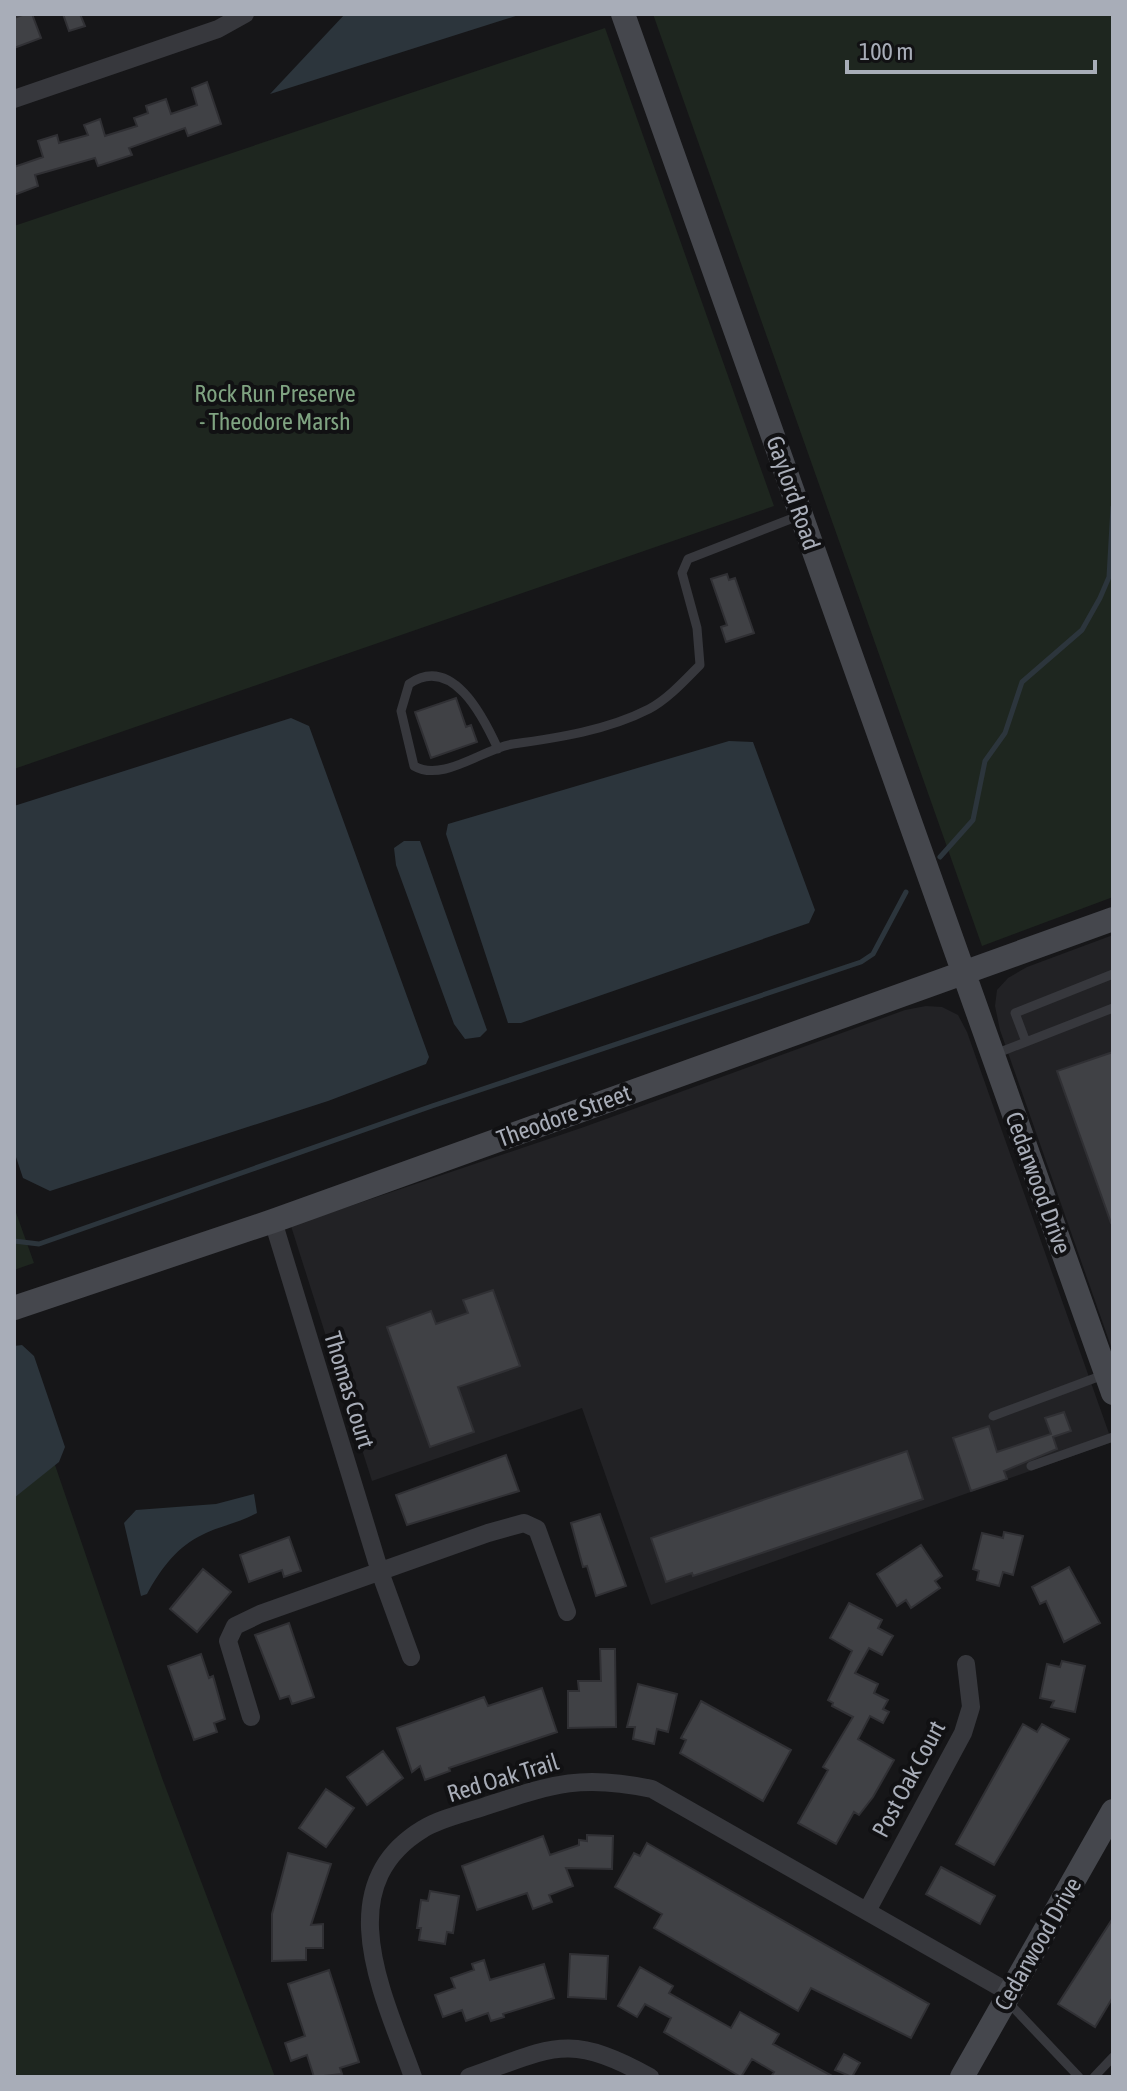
<svg xmlns="http://www.w3.org/2000/svg" width="1127" height="2091" font-family="'Asap Condensed',sans-serif">
<rect width="100%" height="100%" fill="#161618"/>
<path fill="#222225" d="M1113,935V1352L1000,1030L995,1006L997,990L1008,978L1027,967Z
M926,1006L942,1007L958,1015L967,1032L1112,1442L651,1605L582,1408L372,1481L291,1226L584,1127L905,1010Z"/>
<path fill="#1e261f" d="M653,14H1113V897L982,946Z
M605,28L774,506L14,769V226Z
M14,1207L34,1263L14,1270Z
M14,1345L162,1778L275,2077H14Z"/>
<path fill="#2c353c" d="M345,14H522L270,94Z
M291,718L309,726L429,1057L426,1064L328,1101L50,1191L23,1178L14,1151V806Z
M729,741L753,742L815,910L809,923L521,1023H508L446,834L448,824Z
M404,841H420L487,1030L480,1037L465,1039L454,1024L396,865L394,848Z
M22,1345L34,1356L65,1447L59,1462L14,1498V1346Z
M254,1494L257,1513C238,1524 217,1526 198,1537C174,1550 159,1572 147,1594L141,1596L124,1523L136,1510L216,1504Z"/>
<g fill="none" stroke-linecap="round" stroke-linejoin="round">
<path stroke="#2c353c" stroke-width="5" d="M940,857L973,820L985,761L1005,733L1022,682L1082,630L1100,598L1109,577L1113,507
M14,1241L39,1244L432,1106L861,962L873,954L906,892"/>
</g>
<path fill="#404145" stroke="#303034" stroke-width="2" d="M25,14H32L41,38L14,48V18Z
M63,14H80L85,26L69,31Z
M207,82L221,124L188,136L185,128L129,148L132,155L98,166L95,158L35,175L38,186L14,195V167L43,157L38,141L57,135L59,143L88,135L84,125L100,119L105,136L137,126L134,118L148,113L146,106L166,99L171,114L197,105L192,88Z
M727,574L729,580L735,578L754,633L726,642L721,627L727,625L711,579Z
M456,698L466,727L471,725L477,742L431,758L415,712Z
M1113,1052V1223H1111L1057,1071Z
M493,1290L520,1366L458,1387L474,1432L430,1447L387,1327L431,1311L436,1324L468,1313L463,1300Z
M1064,1412L1071,1431L1053,1437L1057,1449L1004,1471L1007,1479L971,1491L953,1438L989,1426L997,1452L1051,1434L1045,1418Z
M907,1451L923,1499L693,1576L692,1573L666,1582L651,1538Z
M506,1455L519,1491L407,1525L396,1495Z
M600,1514L626,1586L596,1596L587,1566L583,1567L571,1523Z
M1004,1532L1023,1536L1013,1575L1003,1572L999,1586L977,1580L979,1571L973,1569L982,1533L1003,1538Z
M289,1537L301,1571L284,1577L282,1570L249,1582L240,1555Z
M921,1545L942,1576L935,1581L940,1588L911,1608L906,1600L897,1606L877,1574Z
M1069,1567L1100,1623L1064,1642L1046,1601L1040,1604L1032,1587Z
M203,1569L231,1592L197,1632L170,1609Z
M849,1603L882,1620L878,1628L893,1636L882,1655L869,1648L855,1673L878,1684L874,1693L888,1700L883,1709L889,1712L883,1723L870,1716L858,1739L894,1760L873,1797L859,1815L854,1812L836,1844L798,1823L828,1770L823,1767L853,1717L832,1706L833,1703L828,1700L852,1651L830,1638Z
M289,1623L314,1697L292,1704L289,1696L280,1699L255,1635Z
M600,1649H615L616,1727L568,1728V1691H579L578,1681H601Z
M201,1654L209,1678L213,1676L225,1719L214,1723L217,1732L194,1740L168,1666Z
M1062,1661L1085,1666L1075,1712L1051,1707L1054,1701L1040,1698L1047,1664L1060,1667Z
M638,1684L677,1694L668,1732L657,1729L654,1744L633,1739L635,1727H627Z
M542,1688L557,1732L449,1768L450,1771L425,1780L420,1766L412,1772L397,1728L484,1697L488,1706Z
M701,1701L791,1750L763,1801L680,1753L686,1740L681,1738Z
M1023,1724L1037,1732L1042,1724L1069,1739L994,1865L956,1844Z
M383,1751L403,1778L367,1805L347,1777Z
M326,1789L354,1808L326,1847L299,1828Z
M587,1835L613,1836L612,1869L566,1868L573,1886L549,1895L552,1902L533,1909L527,1893L477,1910L462,1866L543,1836L550,1855L579,1845V1840L587,1841Z
M647,1843L929,2004L911,2038L811,1988L798,2011L654,1928L662,1914L615,1887L634,1853L640,1856Z
M288,1853L331,1864L311,1925L323,1924V1948H306V1960L272,1961V1914Z
M941,1867L995,1896L980,1924L926,1894Z
M430,1891L459,1896L453,1933L447,1932L445,1944L419,1940L421,1928H417L421,1900L428,1901Z
M1113,1918V1997L1095,2027L1058,2004Z
M570,1954L608,1956L606,1999L568,1997Z
M484,1960L490,1980L544,1964L554,1998L503,2014L504,2017L491,2021L488,2013L466,2021L462,2010L443,2017L435,1995L455,1988L451,1978L474,1970L472,1964Z
M640,1967L673,1986L669,1993L731,2028L740,2012L779,2034L773,2044L834,2077H771L774,2072L752,2059L741,2077L664,2032L671,2018L645,2004L637,2017L618,2006Z
M329,1970L359,2062L340,2068L342,2074L314,2077L307,2055L291,2061L285,2043L305,2036L288,1984Z
M844,2054L860,2063L852,2077L835,2070Z"/>
<g fill="none" stroke-linecap="round" stroke-linejoin="round">
<path stroke="#37383d" stroke-width="9" d="M498,749C483,716 452,654 409,684L401,711L414,766C443,783 484,748 513,744C558,738 608,730 649,709C668,699 685,680 700,665L697,628L682,573L688,559L801,515
M1026,1042L1015,1013L1113,974
M995,1054L1113,1008
M993,1416L1106,1374
M1031,1466L1113,1437
M1008,2002L1079,2077
M1094,2077L1113,2057"/>
<path stroke="#37383d" stroke-width="18" d="M14,99L218,29L245,14
M273,1221L380,1572L411,1657
M251,1717L228,1641L235,1626L260,1614L488,1533L524,1523L537,1529L567,1612
M867,1911L963,1733L971,1707L966,1664
M413,2077C385,1998 327,1887 423,1829C440,1818 466,1813 486,1806C553,1784 581,1774 652,1789L1010,1993
M469,2077C552,2048 567,2031 650,2077"/>
<path stroke="#45474d" stroke-width="24" d="M623,14L1113,1393
M14,1308L273,1221L1113,919
M962,2077L1113,1811"/>
</g>
<g text-anchor="middle" stroke-width="8" stroke-linejoin="round" paint-order="stroke">
<g font-size="24" fill="#7fa381" stroke="#111113">
<text x="275" y="402">Rock Run Preserve<tspan x="275" dy="28">- Theodore Marsh</tspan></text>
</g>
<g font-size="24" fill="#a8adb8" stroke="#111113">
<text transform="translate(793 493) rotate(71)" y="8">Gaylord Road</text>
<text transform="translate(564 1116) rotate(-20)" y="8">Theodore Street</text>
<text transform="translate(1038 1183) rotate(70)" y="8">Cedarwood Drive</text>
<text transform="translate(349 1390) rotate(73)" y="8">Thomas Court</text>
<text transform="translate(503 1778) rotate(-17)" y="8">Red Oak Trail</text>
<text transform="translate(909 1779) rotate(-62)" y="8">Post Oak Court</text>
<text transform="translate(1038 1944) rotate(-60)" y="8">Cedarwood Drive</text>
</g>
</g>
<rect width="1127" height="2091" fill="none" stroke="#a8adb8" stroke-width="32"/>
<path d="M847 60v12h248v-12" fill="none" stroke="#a8adb8" stroke-width="4"/>
<text x="859" y="60" font-size="24" fill="#a8adb8" stroke="#111113" stroke-width="6" paint-order="stroke">100 m</text>
</svg>
